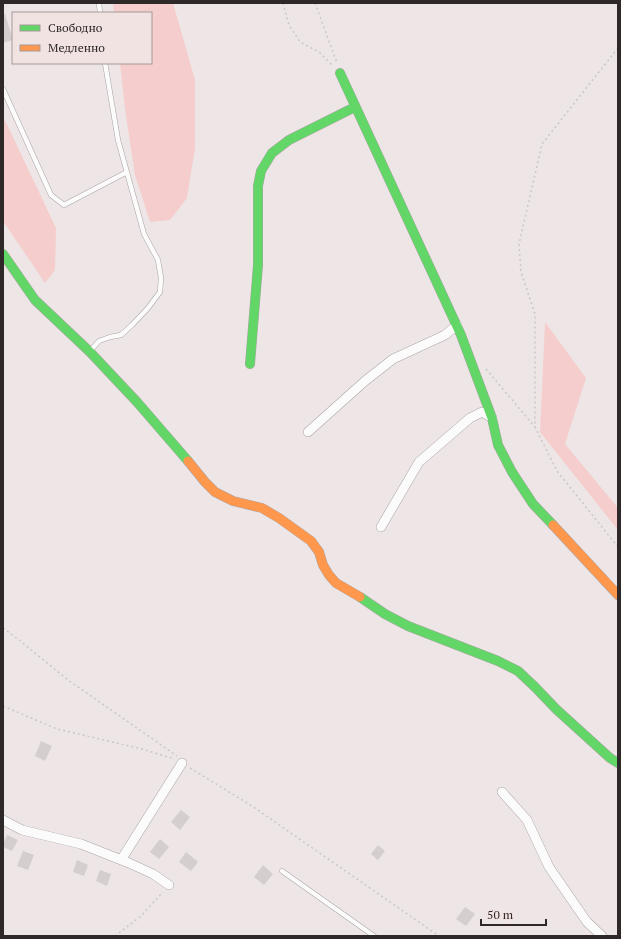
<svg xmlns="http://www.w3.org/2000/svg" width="621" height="939" font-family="'PT Serif',serif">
<rect width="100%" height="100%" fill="#eee6e6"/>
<path fill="#f4cdcc" d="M113,3H173L195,80V148L187,198L170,220L150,222L135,175L125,109L120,63H151V13H114Z
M3,116L56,228L55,270L45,283L3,221Z
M545,322L586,378L565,444L618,508V530L540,432Z"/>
<path fill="#d4cece" d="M3,14H5L13,40L3,43Z
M41,741L52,746L45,761L35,756Z
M181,810L190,817L180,830L171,822Z
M7,835L18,840L12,851L3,847V844Z
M160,839L169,847L159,859L150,852Z
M378,845L385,851L378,860L371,854Z
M23,851L34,855L28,870L17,866Z
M186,852L198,862L191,871L179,862Z
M77,860L88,865L84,876L73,872Z
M263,865L273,874L264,885L254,877Z
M100,870L111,874L107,886L96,881Z
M465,907L475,914L466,926L456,919Z"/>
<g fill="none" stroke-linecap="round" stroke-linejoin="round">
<defs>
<path id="lane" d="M99,3L100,13
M3,89L51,195L64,205L127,172
M91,350L99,341L110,337L121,335L132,325L148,308L160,292L161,278L158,260L144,234L118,140L105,63
M282,871L374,936"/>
<path id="street" d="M308,432L365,381L393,359L445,335L457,325
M381,527L419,462L470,418L482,412L492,418
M502,792L527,820L549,867L587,922L602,936
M3,820L22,830L81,844L129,863L153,874L169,885
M121,860L182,763"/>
<path id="fast" d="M340,73L461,335L492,418L498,445L512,472L533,504L553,525
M3,254L35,300L90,352L137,402L188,461
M250,364L258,265V186L261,171L272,153L289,140L355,107
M360,597L385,614L408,626L498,661L518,671L535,687L556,709L610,758L618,763"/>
<path id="slow" d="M188,461L205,482L215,492L233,501L262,508L279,518L311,541L319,552L323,565L329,575L336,583L360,597
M553,525L618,595"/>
</defs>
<use href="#lane" stroke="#aba5a5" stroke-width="5.5"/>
<use href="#street" stroke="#aba5a5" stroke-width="10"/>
<use href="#fast" stroke="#aba5a5" stroke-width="10"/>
<use href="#slow" stroke="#aba5a5" stroke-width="10"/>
<path stroke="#c9c7c7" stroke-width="1.5" stroke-dasharray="2 3" stroke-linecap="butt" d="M283,3L289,25L300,42L319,52L333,66
M315,3L337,63
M618,48L542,144L519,244L521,272L535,314V427L557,471L618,547
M486,369L535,427
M3,628L19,640L68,680L177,756
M3,706L57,729L142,749L174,759
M190,768L252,806L439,936
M115,936L141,916L163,892"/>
<use href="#lane" stroke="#fcfbfb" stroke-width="4.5"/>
<use href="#street" stroke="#fcfbfb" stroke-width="9"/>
<use href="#fast" stroke="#63d668" stroke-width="9"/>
<use href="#slow" stroke="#ff974d" stroke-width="9"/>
</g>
<rect width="621" height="939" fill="none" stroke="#2e2928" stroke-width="8"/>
<rect x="12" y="12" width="140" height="52" fill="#f2e3e3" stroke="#a49998"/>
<rect x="20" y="25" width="20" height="6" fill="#63d668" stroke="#a49998"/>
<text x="48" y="32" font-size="12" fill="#2e2928">Свободно</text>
<rect x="20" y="45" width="20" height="6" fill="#ff974d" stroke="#a49998"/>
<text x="48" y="52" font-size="12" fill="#2e2928">Медленно</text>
<path d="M481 919v6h65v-6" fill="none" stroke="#2e2928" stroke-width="2"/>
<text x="487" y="919" font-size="12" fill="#2e2928" stroke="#f2e3e3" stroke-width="3" paint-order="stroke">50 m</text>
</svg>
